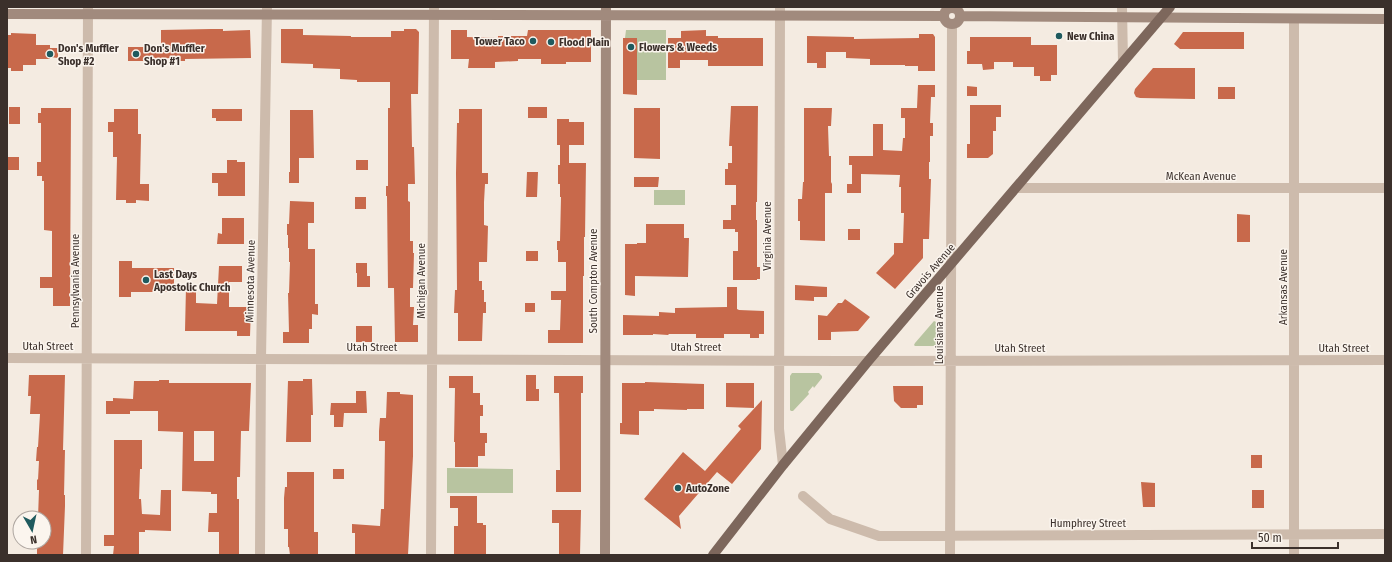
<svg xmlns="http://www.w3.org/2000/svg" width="1392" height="562" font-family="'Fira Sans Condensed',sans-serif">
<rect width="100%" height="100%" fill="#f4ebe1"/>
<path fill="#b8c4a0" d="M626,30H666V80H637V38H625Z
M654,190H685V205H654Z
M934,321L936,322L937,346H915L914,345L915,343Z
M792,373H819L822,376V378L814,388L813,386L808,392L809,394L793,411H791L790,410V376Z
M447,468L513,469V493H447Z"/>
<path fill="#c8694b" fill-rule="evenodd" d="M211,29H223V31L250,30L251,58L185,59V61H174V58L145,59V61H128V47H161V30Z
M281,29H303V35L351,36V37H391V31H404V29H416L419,32L418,94H411L412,147H414L415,184H408V201L410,202V241H413V253H414L413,288H410V307H414L413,325H418V342H395L394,288H388L387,196H386V186H388V108H390V82H357V80L340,79V69L313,68V64L281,63Z
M451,30H467V37L498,38V36H527L528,30H591V62H566V64H541V59H518V61L495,62V68H468L469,59H451Z
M706,30V36H718V38H763V66H708V60H680V68H668V38H681V31Z
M1183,32H1244V49H1180L1174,44Z
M11,33L36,34V45H50V48H58V58L50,57V59H36V65H23V71H11V68H7V35H11Z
M919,34H933L935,37V71H918V66H905V65H870V59L846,58V52H826V68H817V63H807V36L854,37V39L919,38Z
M970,37H1031V45H1057V75H1051V81H1040V76H1034V67H1013V62H994V69L983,70L982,64H967V51H970Z
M623,38H637V95L623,94Z
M1153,68H1195V99L1140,98L1136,97L1134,93L1135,89Z
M918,85H935V97H931L930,123H933V136H930V162H929V179H931L929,239H923V258L895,289L876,273L894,254V243H903L904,213H901V187H899L900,175L861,174V193H847V184H852V165H849V156H873V124H883V150L902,151L903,138H905V118H901V108H917Z
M967,86L977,87V96H967Z
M1218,87H1235V99H1218Z
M970,105H1001V117H996V131H993V154L988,158H967V144H970Z
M731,106H758L757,202H756V220H757V267H760V279H757V280H733V251H738V232H735V229H723V220H731V205H736V185H725V169H728V163H732V146H729Z
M9,107H20V124H9Z
M528,107H547V118H528Z
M41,108H71L70,306H53V288H40V277H52V231L44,230V181H42V176H37V162H41V123H38V113H41Z
M634,108H660V159L634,158Z
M804,108H832L831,126H828L829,156H831V182L832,184V193H825V241L800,240V221H798V199H802L803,182H804Z
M114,109H138V134H141V137L140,184H149V201L136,200V203H126V200H116L117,157H113V132H108V122H114Z
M212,109H242V121H216V118H212Z
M459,109H482V173H488V184H485L484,202V225L488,226L487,262H479V281H482V290H484V302H486V313H483L482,341H458V313H454L455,290H457L456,173L457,123H459Z
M290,110H313L314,158H299V183H289V172H290Z
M557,119H569V122H584V145H569V163H586L585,237H584V276H583V343H548V330H560L561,300H551V291H566V262H558V250H557V241H560L561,197H560V184H558V165H560V145H557Z
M8,157H19V170H8Z
M227,160H237V162H245V196H218V183H212V173H227Z
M356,160H368V170H356Z
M527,172H538L537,197H526Z
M634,177H659L658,187H634Z
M355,197H366V209H355Z
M290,201L314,202V223H308V249H315V304H318V315L312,314V329H309V343H283V332H289L288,293H289L290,262H289V248H288V235H287V224H289Z
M1237,214L1250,215V242H1237Z
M222,218H244V244H217L218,233L222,234Z
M646,224H684V238H689L688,277L635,276V296L625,295V244H637V243H646Z
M848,229H860V240H848Z
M526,251H538V261H526Z
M119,261H132V268H174V292H131V297H119Z
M356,263H367V276H370V287H357V273H356Z
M219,266H242V282H229V307H251L250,336H237V331H185L186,287H196V303L217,304Z
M795,285L827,287V297H814V301L795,300Z
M727,287H737V309L739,310L764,311V334H759V338H750V334H724V338H696V334H669L668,335L653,334V335H623V315L659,316V312L675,313V308L727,307Z
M845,299L870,317L858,331L831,332V340H818V315L827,316L838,303H842Z
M525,303H535V312H525Z
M356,326H372V342H356Z
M29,375H65L63,450H65L64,495H65V506L63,555H37V542H44V518H38L39,490H37V479L38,480L39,461H36L37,447H38L40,414H30L31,396H28Z
M526,375H536V389H539V401H526Z
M449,376H473V393H480V405H483V416H480V433H487V443H485V456H478V467H455V442H454L455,388H449Z
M554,376H583V393H581V492H556V470H560L559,393H554Z
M303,379H312L313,415H311V442H286L288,381H303Z
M159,380H169V383H251L249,431H241L240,477H237V499H239V555H219V532H208L209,513H217V494H211V492L182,491L183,432L158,431V411H130V414H106V401H113V398L133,399L134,381H159ZM194,431H214V461H194Z
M645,382L704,384V409H687V410L654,409V411H639V435L620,434V423H622V383H645Z
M726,383H754V408L726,407Z
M893,386H923V405H917V408H901L894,401Z
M356,391H366L367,413H344L343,427H334V415H330L331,403H356Z
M387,392H400V394L413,395V456L408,555H355V533H352V524L380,526L381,509H384L385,441H379V431L380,418H386Z
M762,400L761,449L732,484L717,472L679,516L681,529L644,499L683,452L705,471L741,429L738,426Z
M114,440H142V469H140L139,499H141L142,514L160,515L161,490H171V531L145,530V532H139V555H113L114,546H104V535H114Z
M1251,455H1262V468H1251Z
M333,469H344V479H333Z
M287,472H314V532H318V555H290L289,547H288V529H284V498L285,487H287Z
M1141,482L1155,483V507H1143Z
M1252,490H1264V508H1252Z
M450,496H477V523H483V525H486V555H454V526H458V508H450Z
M552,510H581L580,555H559V523H552Z"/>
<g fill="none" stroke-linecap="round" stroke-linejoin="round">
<path stroke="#cdbbac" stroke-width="10" d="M780,7L779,429L783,465
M1122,7L1123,62
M952,8V7
M1016,188H1385
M7,358L840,361L1385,360
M803,496L830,519L879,536L1385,534
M86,555L88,7
M260,555L261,358L267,7
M431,555L434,7
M950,555L952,24
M1294,555V19"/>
<path stroke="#a18a7d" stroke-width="10" d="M944 16a8 8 0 1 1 16 0a8 8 0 1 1-16 0Z
M7,14L944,16
M960,16L1385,19
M605,555L606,7"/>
<path stroke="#7d675c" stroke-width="10" d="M713,555L783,465L869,360L1170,7"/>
</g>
<g fill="#1f5a5e" stroke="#fbf5ee" stroke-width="1.5">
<circle cx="1059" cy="36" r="4"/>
<circle cx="533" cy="41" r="4"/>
<circle cx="551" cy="42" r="4"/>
<circle cx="631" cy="47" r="4"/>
<circle cx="50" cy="54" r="4"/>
<circle cx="136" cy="54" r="4"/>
<circle cx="146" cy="280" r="4"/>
<circle cx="678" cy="488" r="4"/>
</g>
<g text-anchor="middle" stroke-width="3" stroke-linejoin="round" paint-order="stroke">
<g font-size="11" font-weight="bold" fill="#3b302b" stroke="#fbf5ee" text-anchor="start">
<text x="1067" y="40">New China</text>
<text x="525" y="45" text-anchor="end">Tower Taco</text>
<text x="559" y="46">Flood Plain</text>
<text x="639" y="51">Flowers &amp; Weeds</text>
<text x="58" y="52">Don's Muffler<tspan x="58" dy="13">Shop #2</tspan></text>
<text x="144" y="52">Don's Muffler<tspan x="144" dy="13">Shop #1</tspan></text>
<text x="154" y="278">Last Days<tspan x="154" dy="13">Apostolic Church</tspan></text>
<text x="686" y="492">AutoZone</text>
</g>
<g font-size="11" fill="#3b302b" stroke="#fbf5ee">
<text x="1201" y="180">McKean Avenue</text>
<text transform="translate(767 236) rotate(-90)" y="4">Virginia Avenue</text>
<text transform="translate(930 271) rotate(-49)" y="4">Gravois Avenue</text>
<text transform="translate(75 281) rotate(-90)" y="4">Pennsylvania Avenue</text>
<text transform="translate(250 281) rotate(-89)" y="4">Minnesota Avenue</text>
<text transform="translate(421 281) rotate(-90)" y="4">Michigan Avenue</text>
<text transform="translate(593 281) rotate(-90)" y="4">South Compton Avenue</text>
<text transform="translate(1283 287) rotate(-90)" y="4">Arkansas Avenue</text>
<text transform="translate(939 325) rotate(-90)" y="4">Louisiana Avenue</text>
<text x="48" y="350">Utah Street</text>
<text x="372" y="351">Utah Street</text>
<text x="696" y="351">Utah Street</text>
<text x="1020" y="352">Utah Street</text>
<text x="1344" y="352">Utah Street</text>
<text x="1088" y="527">Humphrey Street</text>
</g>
</g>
<rect width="1392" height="562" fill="none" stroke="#3b302b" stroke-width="16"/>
<g transform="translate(32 530) rotate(171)"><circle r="19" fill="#fbf5ee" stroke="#aea6a0"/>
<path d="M0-3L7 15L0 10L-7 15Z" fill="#1f5a5e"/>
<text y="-6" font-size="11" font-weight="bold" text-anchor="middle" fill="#3b302b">N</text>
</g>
<path d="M1252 542v6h86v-6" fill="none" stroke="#3b302b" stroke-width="2"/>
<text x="1258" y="542" font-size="12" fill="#3b302b" stroke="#fbf5ee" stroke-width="3" paint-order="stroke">50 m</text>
</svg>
